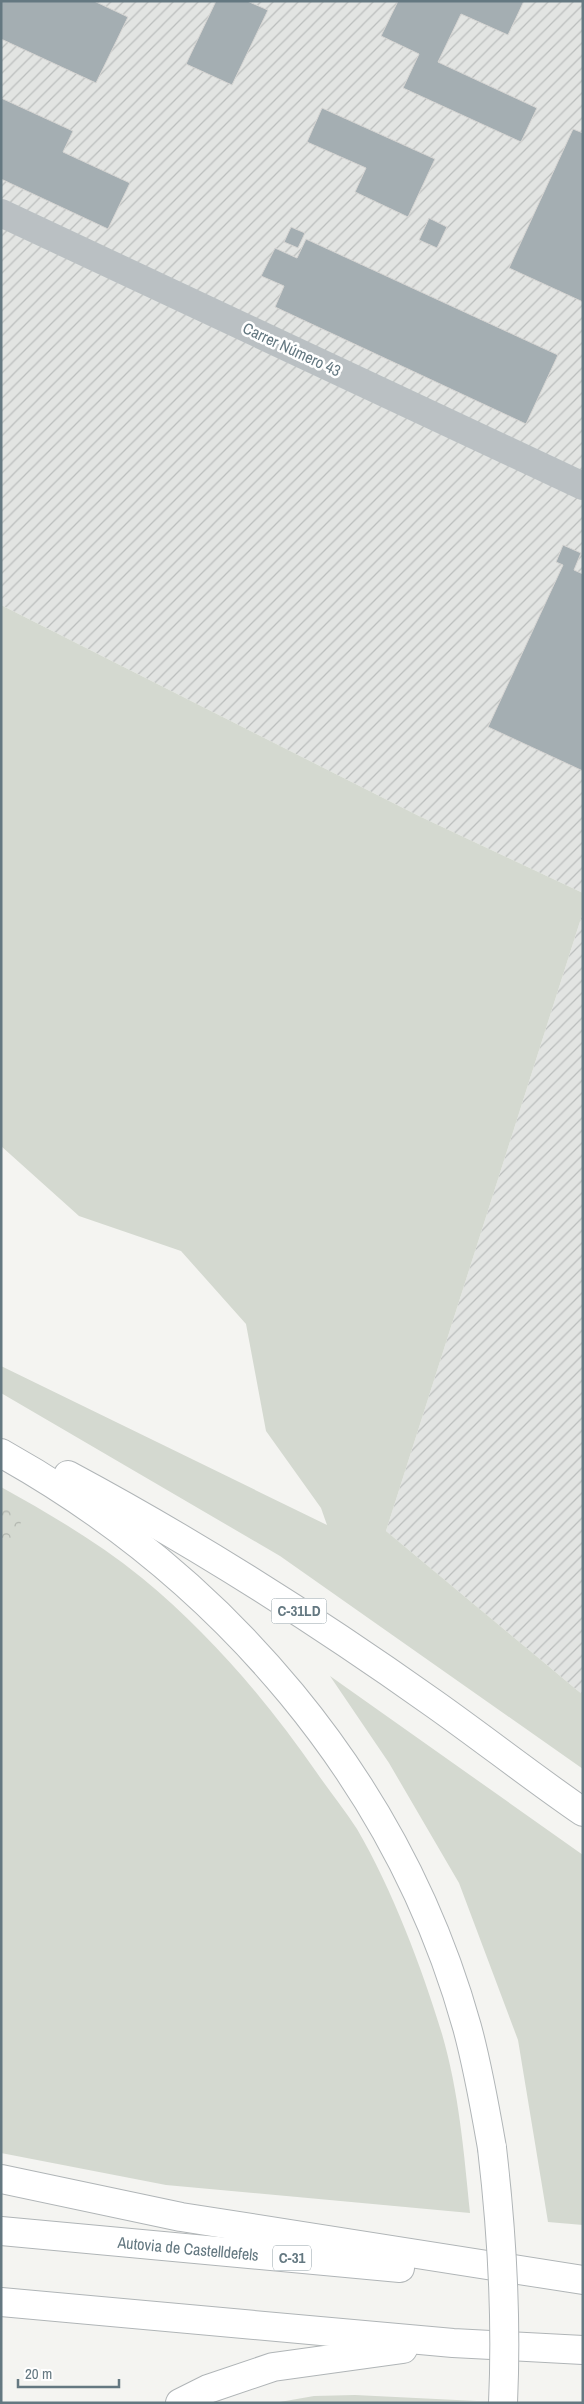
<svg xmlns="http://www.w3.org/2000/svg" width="584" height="2404" font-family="'Archivo Narrow',sans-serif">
<defs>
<pattern id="industrial-furrows" width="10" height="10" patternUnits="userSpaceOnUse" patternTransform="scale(1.25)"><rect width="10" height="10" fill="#e2e4e2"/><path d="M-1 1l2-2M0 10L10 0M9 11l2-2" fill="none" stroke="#bbbebd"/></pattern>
<pattern id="forest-crowns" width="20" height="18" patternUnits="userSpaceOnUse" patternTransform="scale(1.25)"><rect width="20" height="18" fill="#d4d9d0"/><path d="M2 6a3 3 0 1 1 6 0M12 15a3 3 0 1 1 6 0" fill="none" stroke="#b0b5ae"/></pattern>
</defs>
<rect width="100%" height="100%" fill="#f4f4f1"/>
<path fill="url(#industrial-furrows)" d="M1,1H583V893L419,816L1,605Z
M583,912V1695L386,1531Z"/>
<path fill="#d4d9d0" d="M1,605L419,816L583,893V912L386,1531L583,1695V1769L280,1556L1,1393V1366L327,1525L321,1508L266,1431L246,1324L181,1251L79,1216L1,1146Z
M1,1487C50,1514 99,1543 142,1578C210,1634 267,1701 317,1773C330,1792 345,1810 357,1829C392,1889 422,1968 442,2034C459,2092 464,2153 470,2213L166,2185L1,2153Z
M330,1676L583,1855V2225L548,2222L518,2040L459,1883L389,1763Z
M355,2395L477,2401L274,2403L314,2396Z"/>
<path fill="url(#forest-crowns)" d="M1,1499L9,1504L21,1521L18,1542L1,1555Z"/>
<path fill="#a4aeb2" stroke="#d6d5d3" d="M1,1H94L128,17L96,83L1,39Z
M216,1H247L268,10L232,85L186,64Z
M398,1H524L508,35L461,14L438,62L537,108L521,142L403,88L419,54L381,36Z
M1,98L73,131L63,152L130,183L108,229L1,179Z
M322,108L435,159L408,217L355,192L366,168L307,142Z
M573,129L583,133V302L509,268Z
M429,218L447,227L437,248L419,240Z
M291,227L305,233L298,248L284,242Z
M306,239L558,355L526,424L275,307L284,286L261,276L275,248L297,258Z
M563,545L581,553L574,570L583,574V771L488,727L563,565L556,562Z"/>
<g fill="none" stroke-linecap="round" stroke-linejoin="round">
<defs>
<g id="highway">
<path d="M1,1453C223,1577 398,1780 467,2027C478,2067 485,2108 492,2148"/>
<path d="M68,1475C195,1543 316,1620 433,1703C484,1739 532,1777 583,1812"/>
<path d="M1,2179L181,2217L583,2280"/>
<path id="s1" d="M1,2231L400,2268"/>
<path d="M1,2302L453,2343L583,2350"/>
<path d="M180,2403L208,2389L273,2367L403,2349"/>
</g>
</defs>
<use href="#highway" stroke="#b0b5b7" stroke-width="30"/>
<path stroke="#bac0c3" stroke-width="28" d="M1,213L583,486"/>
<use href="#highway" stroke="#fff" stroke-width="28"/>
<defs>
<path id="highway-bridge" d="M492,2148C502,2233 507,2317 503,2403"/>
</defs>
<use href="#highway-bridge" stroke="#b0b5b7" stroke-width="30" stroke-linecap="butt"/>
<use href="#highway-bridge" stroke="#fff" stroke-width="28"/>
</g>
<g text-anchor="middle" stroke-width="5" stroke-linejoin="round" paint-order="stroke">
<g fill="#fff" stroke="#92a0a7" stroke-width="1">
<rect x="271.5" y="1598.5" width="55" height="25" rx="4"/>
<rect x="273" y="2245.5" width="38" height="25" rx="4"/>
</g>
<g font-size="15" font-weight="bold" fill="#647881">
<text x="299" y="1616">C-31LD</text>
<text x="292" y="2263">C-31</text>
</g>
<g font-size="16" fill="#647881" stroke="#fff">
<text transform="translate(292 349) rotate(25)" y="6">Carrer Número 43</text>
<text dy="6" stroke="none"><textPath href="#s1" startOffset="188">Autovia de Castelldefels</textPath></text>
</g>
</g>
<rect width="584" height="2404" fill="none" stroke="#647881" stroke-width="5"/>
<path d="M18 2379v8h101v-8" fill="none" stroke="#647881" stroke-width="2.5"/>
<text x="25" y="2379" font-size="15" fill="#647881" stroke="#ffffff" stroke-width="4" paint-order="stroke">20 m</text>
</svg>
